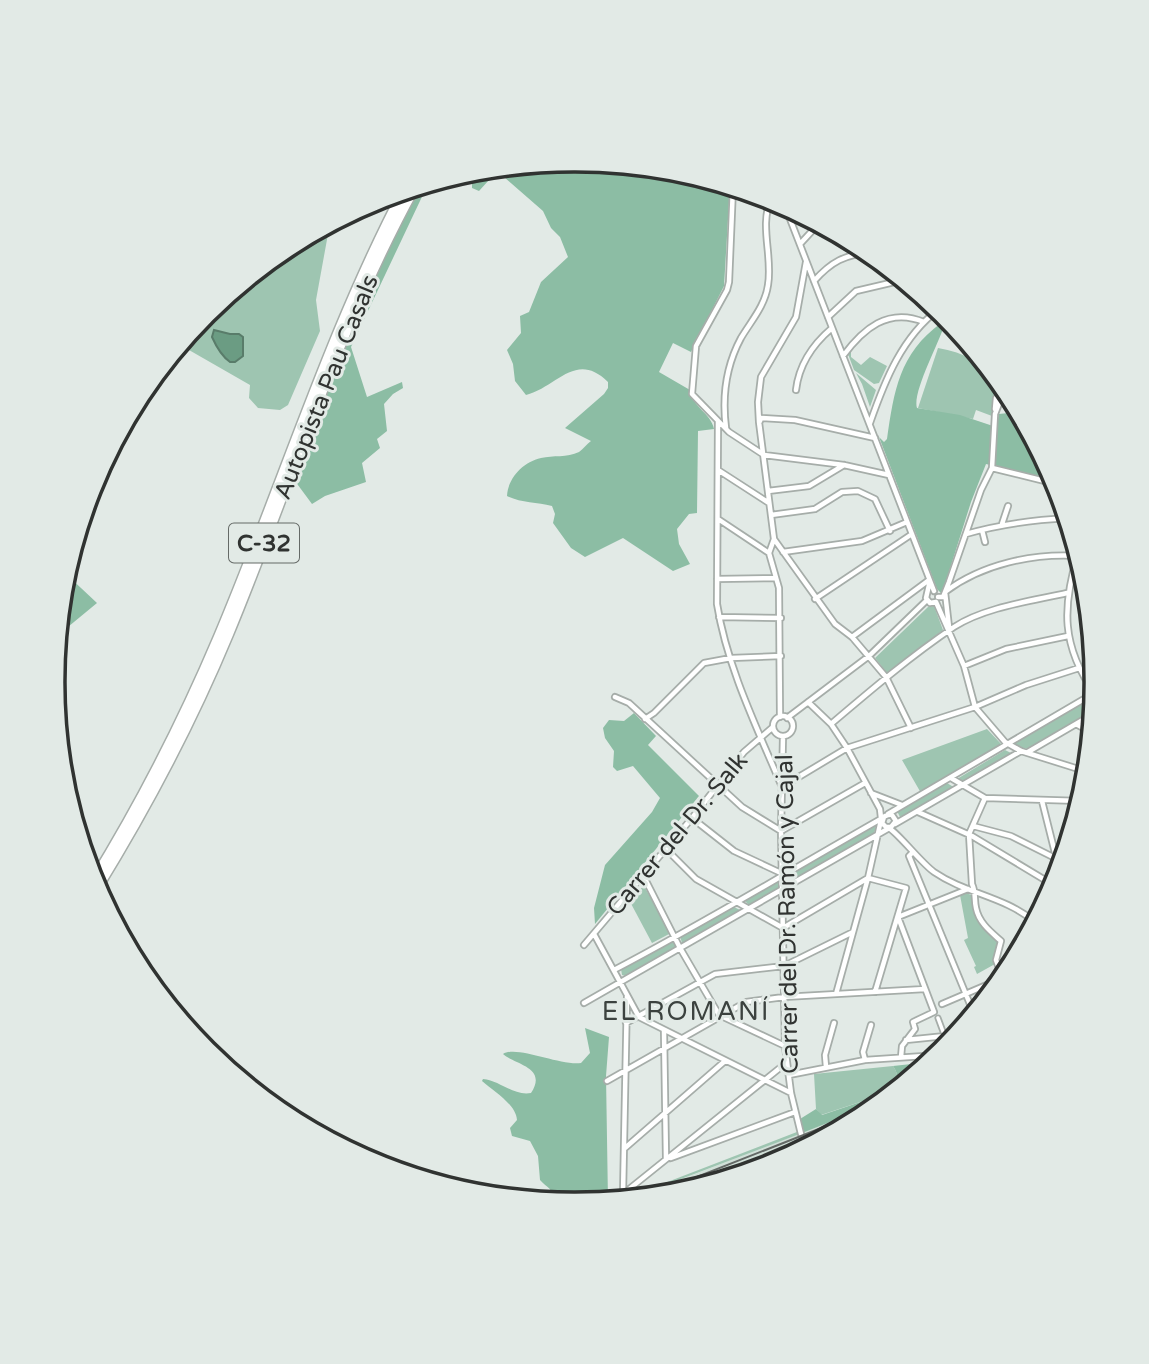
<svg xmlns="http://www.w3.org/2000/svg" width="1149" height="1364" font-family="'Varela Round',sans-serif">
<rect width="100%" height="100%" fill="#e2eae6"/>
<path fill="#d1e0d8" d="M883,1101L863,1117L662,1195L633,1198Z"/>
<path fill="#9ec5b1" d="M330,223L316,300L320,331L288,405L280,410L258,408L249,398L250,385L182,346L190,331L206,313L285,248Z
M938,348C964,352 985,364 1002,384L993,403L992,416L976,410L973,419L918,408Z
M851,350V357L861,365L870,357L887,366L879,383L874,384L854,370L848,354Z
M856,373L876,390L870,407L862,384Z
M934,606L943,630L887,673L875,658L928,607Z
M1092,696L1095,698L1094,711L1031,747L1024,749L1014,743Z
M987,729L1003,746L921,793L902,760Z
M1005,750L1013,754L965,782L961,783L957,779Z
M947,783L955,788L901,819L897,811Z
M872,826H876L874,834L791,882L787,881L789,873Z
M778,881V889L753,904L749,905L744,900Z
M644,886L671,933L652,943L628,898Z
M965,893L972,895L978,920L998,943L995,964L977,974L974,967L976,966L964,940L968,938L960,895Z
M732,906L742,911L682,943L680,936Z
M673,941L677,948L626,976L622,975L621,969Z
M893,1066C900,1076 898,1083 890,1092L821,1115L816,1109L814,1074Z
M802,1130V1133L631,1198V1196Z"/>
<path fill="#8cbda4" d="M575,160L677,170L730,186L724,286L691,352L673,343L659,372L690,390C692,407 711,413 714,429L698,431L697,513L689,514L677,529L679,544L690,564L673,571L623,538L585,557L571,548L553,523L555,514L552,506C537,502 521,503 507,496C508,478 523,462 541,458C553,455 567,458 579,452C583,449 587,444 591,441L565,428L604,394L608,388V382C576,350 557,387 526,395L515,381L513,364L507,350L521,333L520,316L529,312L541,282L568,257L560,237L551,228L543,211L504,177L489,180L479,191L472,188V170Z
M428,184L351,347L367,397L402,382L403,388L393,394L384,404L387,431L377,439L380,448L362,463L366,482L325,496L312,504L292,477C328,378 369,280 418,187Z
M941,323L944,326C938,345 912,393 917,408L960,415L996,427L999,414L1019,412L1056,481L986,464L971,502L942,594L937,589L879,437L884,442L887,439C894,391 899,354 941,323Z
M190,331L182,346L154,384L150,381Z
M65,573L97,603L57,636L63,580Z
M634,713L656,736L648,745L699,796L595,924L594,908L605,865L652,812L660,798L633,766L617,771L613,767L614,751L605,738L603,728L609,720L624,721Z
M585,1028L609,1037L606,1076L608,1201L574,1204L553,1202C554,1188 548,1189 540,1180L538,1156L530,1141L512,1136L510,1128L517,1120C516,1104 493,1091 482,1081L483,1079C501,1081 513,1096 531,1093C548,1067 515,1065 503,1054C517,1045 560,1066 581,1063L590,1053Z
M930,1062L883,1101L802,1133L800,1119L816,1109L822,1115L890,1092C898,1083 900,1076 893,1066Z
M863,1117L834,1132L819,1137L774,1164L676,1194L662,1195Z"/>
<path fill="#6b9c83" stroke="#597c6a" stroke-width="2" d="M214,330L230,334H239L243,337V356L235,362H230C223,357 216,346 212,337Z"/>
<g fill="none" stroke-linecap="round" stroke-linejoin="round">
<defs>
<path id="pedestrian" d="M938,1018L948,1045"/>
<path id="minor" d="M733,187L729,282L727,290L696,346L692,394L729,432L764,455L844,465L889,475
M785,206L934,591
M800,244L812,231L822,225
M814,281C831,262 845,254 871,253
M828,317L856,291L903,280
M843,356C863,329 888,307 924,322
M796,390C799,364 812,345 832,328
M995,409L996,398L1001,394
M718,421L717,604C727,667 757,728 782,787L847,748L975,707L1026,685L1079,668
M760,421L761,418L795,420L875,438
M870,423C885,380 902,337 939,309
M726,428C722,397 726,366 741,338C751,321 765,306 768,285C773,257 759,225 771,199
M992,468L1057,484
M718,470L769,503
M768,491L809,486L844,465
M771,515L815,509L842,492L858,491L875,499L890,531
M718,519L769,553
M1002,524L1008,506
M982,530L985,542
M966,534C1001,524 1032,520 1068,518
M774,539L835,624L852,637L886,677L911,728
M783,552L862,541L907,522
M1078,553C1062,607 1061,646 1095,694
M717,579L776,578
M929,585L926,598L930,603L936,602
M938,597H943L949,582L981,490L992,468L995,414L1005,388
M815,599L912,534
M936,602L964,666L975,707L1005,742L1021,751L1088,772
M719,617L781,618
M949,627L945,592C982,564 1033,553 1079,556
M852,637L929,580
M964,666L1006,649L1068,636
M615,697L629,703L742,807L781,831L865,783
M808,702L831,724L847,748L880,809L881,818
M773 726a10 10 0 1 1 20 0a10 10 0 1 1-20 0Z
M780,717L779,588L769,553L774,539L759,422L758,402L761,377L796,317L806,262
M787,718L869,656L927,600
M645,719L654,713L704,663L731,658L781,656
M831,724C871,690 911,656 954,627C985,607 1032,601 1067,593
M1076,724L1092,733
M783,736L781,831L785,1046L791,1093L801,1134
M1028,752L1093,714
M951,778L985,798L1081,801
M871,793L902,805
M985,798L969,834L972,884C976,892 974,900 976,908C979,923 991,932 1001,941L996,960L1003,979
M1042,801L1056,857
M918,812L972,836L1055,886
M888,814L1096,692
M692,818L734,851L783,874
M895,824L1021,751
M973,826L1011,836L1063,862
M887,827C895,829 921,863 934,872C966,894 1004,896 1035,922
M665,848L696,879L783,928L868,878L906,888L875,992
M912,853L909,856L974,1014
M643,875L680,948L719,1015L785,1046
M594,934L639,1017L791,1093
M584,945L692,818L744,752L773,727
M614,970C704,923 791,870 879,820C883,817 887,814 892,815L896,821L891,827H886L882,823L884,817
M836,994L868,878L881,820
M584,1003L891,827
M942,1004L1003,978
M626,1023L715,974L784,966L853,932
M664,1031L666,1159
M906,1040L945,1036L961,1030
M901,1057L902,1046L915,1029L913,1022L934,1012L898,917L968,889
M865,1060L863,1052L871,1025
M826,1067L825,1055L834,1023
M789,1075L865,1060L939,1055
M607,1081L746,1002L784,997L925,989
M804,1143L805,1148
M625,1148L725,1061
M671,1158L795,1112
M623,1194L627,996
M610,1200L623,1194L786,1063"/>
<path id="motorway" d="M93,882C141,804 183,722 219,637C282,488 329,334 404,191
M96,889C146,808 191,723 228,634C290,485 336,330 414,188"/>
</defs>
<use href="#pedestrian" stroke="#a6ada9" stroke-width="7"/>
<use href="#minor" stroke="#a6ada9" stroke-width="8"/>
<use href="#motorway" stroke="#a6ada9" stroke-width="13"/>
<use href="#pedestrian" stroke="#fff" stroke-width="3.5"/>
<use href="#minor" stroke="#fff" stroke-width="4.5"/>
<use href="#motorway" stroke="#fff" stroke-width="10"/>
<path stroke="#646966" stroke-width="2" d="M646,1197L877,1106"/>
</g>
<g text-anchor="middle" stroke-width="6" stroke-linejoin="round" paint-order="stroke">
<rect fill="#e2eae6" stroke="#656a67" stroke-width="2" x="229" y="523.5" width="70" height="39" rx="5"/>
<g font-size="23" font-weight="bold" fill="#303331">
<text x="264" y="551">C-32</text>
</g>
<g font-size="24" fill="#303331" stroke="#e2eae6">
<text transform="translate(326 387) rotate(-68)" y="8">Autopista Pau Casals</text>
<text transform="translate(677 834) rotate(-50)" y="8">Carrer del Dr. Salk</text>
<text transform="translate(787 914) rotate(-91)" y="8">Carrer del Dr. Ramón y Cajal</text>
</g>
<g font-size="26" letter-spacing="2" fill="#3c423f" stroke="#e2eae6">
<text x="686" y="1020">EL ROMANÍ</text>
</g>
</g>
<path d="M0 0H1149V1364H0ZM574 172H575A509 509 0 0 1 1084 681V683A509 509 0 0 1 575 1192H574A509 509 0 0 1 65 683V681A509 509 0 0 1 574 172Z" fill="#e2eae6" fill-rule="evenodd"/>
<path fill="none" stroke="#303331" stroke-width="3.5" d="M574 172H575A509 509 0 0 1 1084 681V683A509 509 0 0 1 575 1192H574A509 509 0 0 1 65 683V681A509 509 0 0 1 574 172Z"/>
</svg>
